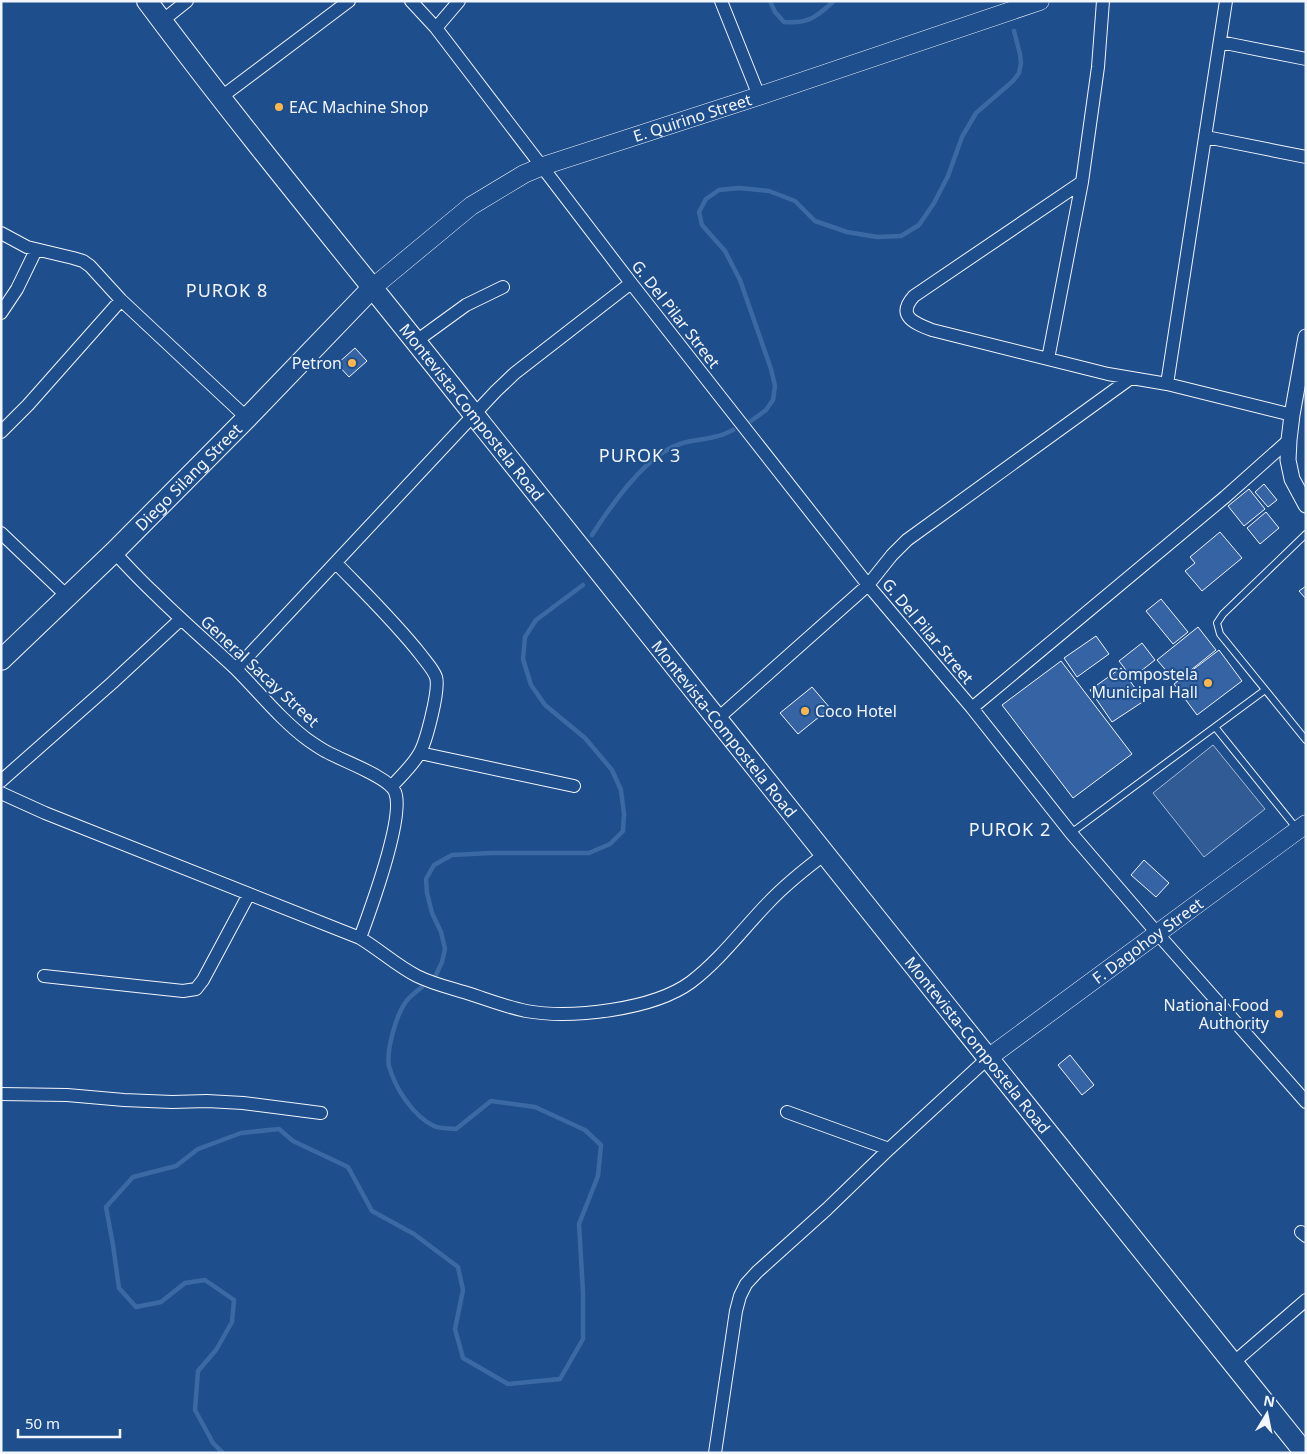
<svg xmlns="http://www.w3.org/2000/svg" width="1307" height="1454" font-family="'Noto Sans',sans-serif">
<rect width="100%" height="100%" fill="#1f4e8c"/>
<path fill="#305b95" stroke="#a8bbd7" d="M1213,745L1265,809L1204,857L1153,793Z"/>
<g fill="none" stroke-linecap="round" stroke-linejoin="round">
<path stroke="#3b69a3" stroke-width="4.5" d="M770,1L775,12L784,22C809,24 816,17 834,1
M751,421L766,410L773,400L775,386L771,369L740,280L725,251L702,225L699,212L706,199L719,190L739,188L769,191L795,201L815,221L847,232L877,237L901,236L919,225L934,203L948,176L962,137L976,113L1013,81L1019,73L1021,63L1020,54L1014,31
M592,535C610,507 647,454 680,444C691,440 703,440 714,437C721,436 727,433 733,430
M435,977L442,962L445,949L441,932L432,913L427,893L426,879L434,865L452,855L491,853H589L610,844L623,831L624,814L621,790L612,770L585,738L545,705L531,685L523,659L525,637L536,620L583,585
M223,1453L213,1443L195,1410L198,1371L216,1350L232,1322L234,1300L205,1280L185,1283L161,1302L136,1307L119,1288L113,1245L106,1207L133,1177L176,1166L198,1149L241,1133L279,1129L293,1141L348,1167L372,1211L414,1234L458,1267L463,1290L455,1329L463,1358L508,1384L560,1379L583,1339V1292L579,1224L598,1176L601,1145L585,1130L535,1107L491,1101L456,1129C450,1128 440,1129 434,1126C413,1116 395,1088 389,1066C386,1051 396,1016 405,1003C409,997 416,992 422,987"/>
</g>
<path fill="#3563a3" stroke="#f2f6ff" d="M355,348L367,361L349,377L337,364Z
M1264,484L1277,500L1268,507L1255,492Z
M1249,489L1265,509L1244,526L1228,506Z
M1266,512L1279,528L1260,544L1247,528Z
M1220,532L1242,558L1202,591L1185,571L1195,563L1190,557Z
M1306,586V599L1299,591Z
M1161,599L1188,632L1173,644L1146,611Z
M1198,627L1216,650L1176,682L1157,660Z
M1096,636L1109,654L1077,677L1064,658Z
M1142,643L1155,660L1132,678L1119,661Z
M1219,650L1242,681L1197,715L1174,684Z
M1061,661L1132,754L1073,798L1002,705Z
M1121,668L1144,701L1112,722L1090,690Z
M812,687L830,708L798,734L780,713Z
M1144,860L1169,883L1156,897L1131,875Z
M1070,1055L1094,1085L1082,1095L1058,1065Z"/>
<g fill="none" stroke-linecap="round" stroke-linejoin="round">
<defs>
<path id="service" d="M1306,534L1223,614L1217,623L1220,634L1306,740
M1215,727L1297,829
M1071,833L1265,690"/>
<path id="minor" d="M411,1L436,28L631,283L868,585L972,708L1071,833L1157,933L1306,1102
M721,1L759,96
M162,21L187,1
M436,28L459,1
M1220,42L1306,59
M220,98L349,1
M1206,137L1306,157
M1082,182L914,296C896,316 914,323 932,330L1108,374L1167,384L1292,415
M1,233L27,247L73,258L83,261L90,266L121,300L247,418
M1,313L17,289L36,250
M415,342L466,305L503,287
M1048,359L1082,182L1098,67L1103,1
M1167,384L1226,1
M1,432L28,405L121,300
M1,533L67,596
M114,552C127,566 140,580 154,593C180,619 208,643 235,668C259,692 281,720 308,740C314,744 321,749 327,752C343,761 389,777 395,792C405,816 370,911 360,938
M336,563C365,593 395,622 421,655C426,662 433,669 436,677C440,689 426,743 419,754C412,766 401,776 392,786
M236,669L496,391L515,373L631,283
M972,708L1225,497L1289,440
M716,720L868,585L892,555L907,540L1131,378
M420,753L574,786
M1,781L112,683L181,619
M1,793L45,813L360,938C380,950 397,966 417,976C433,984 451,988 467,993C486,999 506,1007 526,1011C571,1019 653,1010 691,982C720,960 742,930 768,903C785,885 805,869 825,854
M44,976L183,991L196,989L203,980L249,894
M1,1094L67,1095L124,1100L172,1102L207,1101L243,1103L321,1113
M787,1112L889,1149
M1301,1232L1306,1236
M1233,1363L1306,1300
M715,1453L736,1311L740,1296L746,1284L757,1272L827,1209L889,1149L988,1058"/>
<path id="tertiary" d="M1306,337L1292,415L1289,440L1288,460L1292,479L1306,505"/>
<g id="secondary">
<path id="s1" d="M372,288L471,206L524,174L543,166L759,96L1040,1"/>
<path id="s2" d="M988,1058L1306,824"/>
</g>
<g id="primary">
<path id="s3" d="M147,1C255,146 371,284 483,426C755,769 1031,1111 1305,1453"/>
<path id="s4" d="M1,660L114,552L247,418L372,288"/>
</g>
</defs>
<use href="#service" stroke="#f2f6ff" stroke-width="8"/>
<use href="#minor" stroke="#f2f6ff" stroke-width="14"/>
<use href="#tertiary" stroke="#f2f6ff" stroke-width="17"/>
<use href="#secondary" stroke="#f2f6ff" stroke-width="19"/>
<use href="#primary" stroke="#f2f6ff" stroke-width="22"/>
<use href="#service" stroke="#1f4e8c" stroke-width="6"/>
<use href="#minor" stroke="#1f4e8c" stroke-width="12"/>
<use href="#tertiary" stroke="#1f4e8c" stroke-width="15"/>
<use href="#secondary" stroke="#1f4e8c" stroke-width="18"/>
<use href="#primary" stroke="#1f4e8c" stroke-width="20"/>
</g>
<g fill="#ffb74d" stroke="#1f4e8c" stroke-width="2">
<circle cx="279" cy="107" r="5"/>
<circle cx="352" cy="363" r="5"/>
<circle cx="1208" cy="683" r="5"/>
<circle cx="805" cy="711" r="5"/>
<circle cx="1279" cy="1014" r="5"/>
</g>
<g text-anchor="middle" stroke-width="4" stroke-linejoin="round" paint-order="stroke">
<g font-size="16" fill="#f2f6ff" stroke="#1f4e8c" text-anchor="end">
<text x="289" y="113" text-anchor="start">EAC Machine Shop</text>
<text x="342" y="369">Petron</text>
<text x="1198" y="680">Compostela<tspan x="1198" dy="18">Municipal Hall</tspan></text>
<text x="815" y="717" text-anchor="start">Coco Hotel</text>
<text x="1269" y="1011">National Food<tspan x="1269" dy="18">Authority</tspan></text>
</g>
<g font-size="16" fill="#f2f6ff" stroke="#1f4e8c">
<text dy="6" stroke="none"><textPath href="#s1" startOffset="368">E. Quirino Street</textPath></text>
<text transform="translate(676 314) rotate(52)" y="6">G. Del Pilar Street</text>
<text dy="6" stroke="none"><textPath href="#s3" startOffset="524">Montevista-Compostela Road</textPath></text>
<text dy="6" stroke="none"><textPath href="#s4" startOffset="262">Diego Silang Street</textPath></text>
<text transform="translate(928 631) rotate(50)" y="6">G. Del Pilar Street</text>
<text transform="translate(260 671) rotate(43)" y="6">General Sacay Street</text>
<text dy="6" stroke="none"><textPath href="#s3" startOffset="929">Montevista-Compostela Road</textPath></text>
<text dy="6" stroke="none"><textPath href="#s2" startOffset="198">F. Dagohoy Street</textPath></text>
<text dy="6" stroke="none"><textPath href="#s3" startOffset="1334">Montevista-Compostela Road</textPath></text>
</g>
<g font-size="18" letter-spacing="1" fill="#f2f6ff" stroke="#1f4e8c">
<text x="227" y="297">PUROK 8</text>
<text x="640" y="462">PUROK 3</text>
<text x="1010" y="836">PUROK 2</text>
</g>
</g>
<rect width="1307" height="1454" fill="none" stroke="#f2f6ff" stroke-width="5"/>
<g transform="translate(1267 1414) rotate(10)" stroke="#1f4e8c" stroke-width="4" paint-order="stroke">
<path d="M0-4L9 19L0 12L-9 19Z" fill="#f2f6ff"/>
<text y="-8" font-size="14" font-weight="bold" text-anchor="middle" fill="#f2f6ff">N</text>
</g>
<path d="M18 1429v8h102v-8" fill="none" stroke="#f2f6ff" stroke-width="2.5"/>
<text x="25" y="1429" font-size="15" fill="#f2f6ff" stroke="#1f4e8c" stroke-width="4" paint-order="stroke">50 m</text>
</svg>
